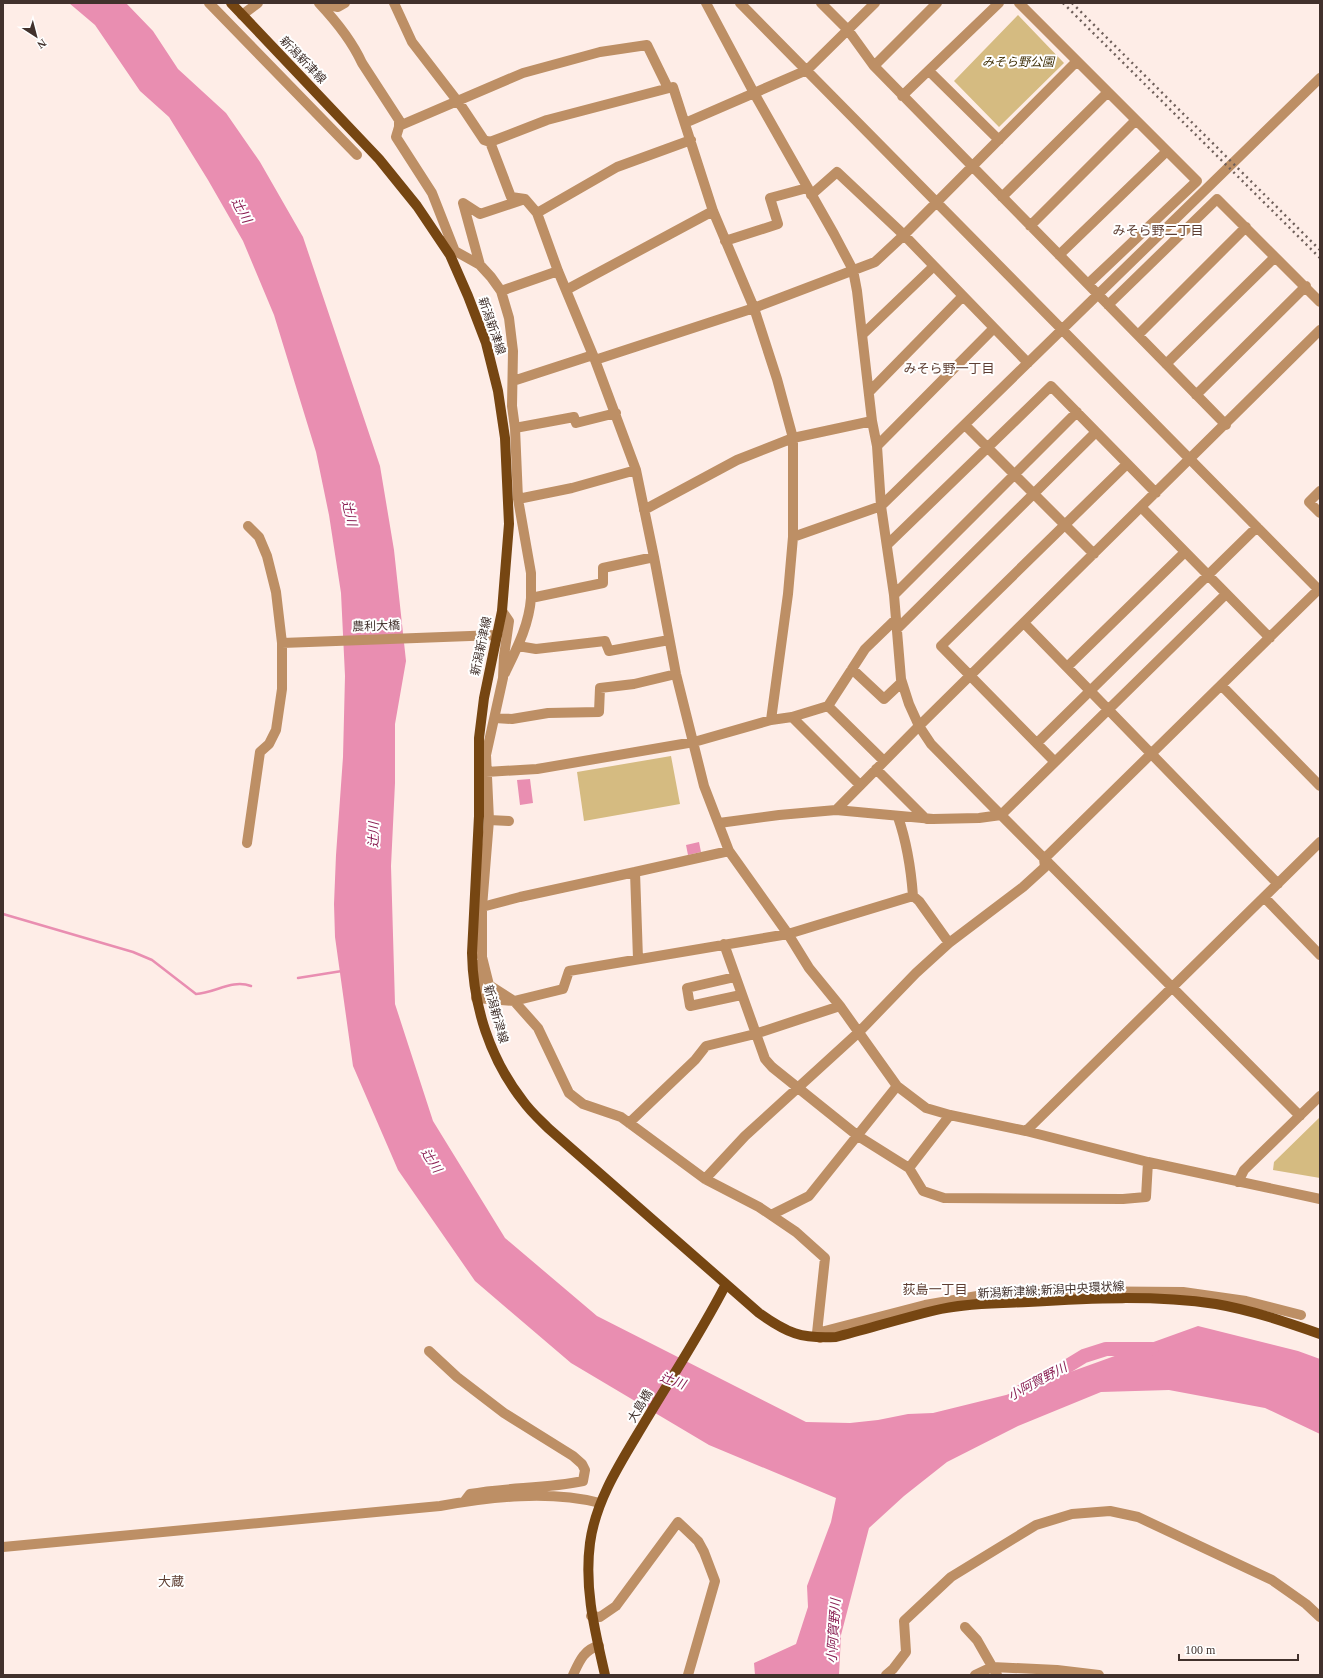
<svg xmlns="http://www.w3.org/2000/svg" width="1323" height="1678" font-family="'Times New Roman','Noto Sans JP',serif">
<rect width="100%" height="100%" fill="#feede7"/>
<path fill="#d5bb81" d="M1018,15L1064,63L999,127L954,81Z
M671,756L680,804L584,821L577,772Z
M1320,1117V1178L1273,1170L1274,1162Z"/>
<path fill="#e98eb1" d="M69,3H126L153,31L178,69L226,113L260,162L303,237L380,466L394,550L406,661L395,724V783L391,866L395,1004L433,1121L505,1238L597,1316L806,1422L850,1423L878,1420L908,1414L933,1413L1006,1395L1198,1326L1298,1351L1320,1359V1434L1265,1408L1169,1390L1101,1392L1018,1426L947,1462L904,1496L869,1528L841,1635L839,1675H755L754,1663L796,1644L808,1607L807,1586L831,1522L836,1498L709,1445L571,1363L475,1281L398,1170L353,1066L335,937L334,904L336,855L343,757L345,676L341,593L329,515L316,452L274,315L243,241L208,180L169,117L140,91L95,25Z
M530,779L533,803L520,805L517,780Z
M699,842L701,852L688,855L686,845Z"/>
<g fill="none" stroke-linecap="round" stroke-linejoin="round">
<path stroke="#e98eb1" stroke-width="2.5" d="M3,914L133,952L152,960L196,994C215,993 232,979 251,986
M298,978L342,971"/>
<path stroke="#e98eb1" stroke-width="14" d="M1022,1391L1061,1370L1084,1356L1106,1349H1152"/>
<path stroke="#bd8f65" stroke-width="10" d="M209,3L357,155
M319,3C335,20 352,41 362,63L399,120V127L396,137L432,193L454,249
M319,3L338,7L345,3
M394,3L412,42L462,107L484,140L490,142L511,197L525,199L537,213L558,271L595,360L636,470L654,557L676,674L704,786L729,851L788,934L809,968L840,1006L897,1086L926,1108L950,1115L1026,1131L1148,1162L1320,1199
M706,3L754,93L834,234L853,270L857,291L872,421L877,446L881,506L894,595L901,679L909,704L919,726L931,744L990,804L1300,1116
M740,3L1320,591
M821,3L848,30L874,66L1226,425
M1019,3L1197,181L1088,284
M242,15L258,3
M874,66L937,3
M929,71L999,140
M902,96L999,3
M685,123L807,70L875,3
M399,126L523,73L600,52L647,45L668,88
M490,142L547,120L673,87L713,211L754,308L777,379L793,438V537L788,594L771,720
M811,195L837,172L904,235L1028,363
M1002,197L1108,92
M537,213L617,167L691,140
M1030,226L1136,120
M443,241L455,251L480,265L491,277L501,291L509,318L513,351L512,406L515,428L518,499L531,573V598
M725,241L778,224L770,198L807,188
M1059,255L1167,151
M480,265L463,203L480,214L522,200
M566,290L713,211
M501,291L558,271
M1108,305L1217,199L1320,302
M862,335L934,266
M1138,335L1246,227
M595,360L754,308L875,262L904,235L1077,61
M1166,364L1275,257
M513,381L593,355
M870,391L963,296
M1196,395L1306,286
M965,425L1094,554
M515,428L574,417L576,423L616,413
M877,446L994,328
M1320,491L1309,502L1320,513
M518,499L572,488L636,470
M1141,507L1270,638
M644,510L737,460L793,438L872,421
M793,537L881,506L1320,78
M887,545L1051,386L1156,493
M894,595L1077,412
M502,611L509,621L504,656L503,678L486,755L489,820L482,907V957L489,985L514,1001L538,1028L569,1093L583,1104L621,1117L705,1179L759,1207L796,1232L825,1258L817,1333L820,1338
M1024,623L1278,884
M897,629L1096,432
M282,643L497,635
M518,646L536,649L605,641L609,651L669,640
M1067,667L1185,552
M852,669L884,699L902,682
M505,673C517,648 529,625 531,598L603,583V568L654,557
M1221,685L1320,786
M828,706L884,761
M792,717L860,785
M495,718L512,719L548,713L599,712L600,688L634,684L676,674
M1037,743L1257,527
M1055,762L941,646L1127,464
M876,769L926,819
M486,777V772L537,769L694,742L771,720L792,717L828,706L865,649L896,619
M836,810L919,726L1320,330
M898,817C907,843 911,869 913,896L919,901L949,943
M489,820L509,821
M719,823L779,815L836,810L933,819L979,818L1001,815L1226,594
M247,843L260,752L269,744L276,730L282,689V643L276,592L267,556L259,537L248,526
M1264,897L1320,955
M482,907L520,897L635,872
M724,944L765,1059L772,1067L858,1136L909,1168L923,1191L944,1198L1123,1199L1146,1197L1148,1162
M638,959L635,872L729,851
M481,963L476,998L514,1001L563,989L569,971L788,934L913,896
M735,977L687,988L690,1006L741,995
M629,1123L695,1060L706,1046L755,1034L840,1006
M1026,1131L1320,842
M909,1168L950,1115
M705,1179L745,1136L859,1032L916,973L949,943L1023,887L1045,867L1044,859L1320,588
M1238,1182L1244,1170L1320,1096
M771,1215L809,1196L897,1086
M817,1333L925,1305L983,1295L1055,1291L1183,1292L1246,1301L1301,1315
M429,1351L457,1377L504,1413L573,1456L582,1464L585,1470L583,1481C546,1489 507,1487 470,1494L464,1502
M3,1547L440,1506C492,1497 548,1490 600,1503
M591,1616L600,1617L616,1606L678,1522L698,1541L704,1552L715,1581L688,1675
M965,1627L977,1640L997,1675
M573,1675C579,1662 584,1649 599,1646
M886,1675L893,1669L906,1652L904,1621L951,1577L1036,1525L1072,1514L1110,1511L1138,1517L1272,1580L1306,1604L1320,1617
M975,1675L992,1667L1057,1670L1099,1675"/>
<path stroke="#764612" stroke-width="10" d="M231,3L379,159L417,206L450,255L468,296L486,343L498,391L505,438L509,524L502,611L484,698L479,738V816L472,953C473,1006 490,1059 523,1101C530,1111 540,1120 548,1128L759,1313C787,1333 801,1339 836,1337C871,1328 906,1317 941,1309C969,1303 1000,1303 1028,1302C1090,1298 1155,1295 1216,1304C1251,1310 1286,1322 1320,1334
M605,1675C595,1631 584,1589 590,1543C596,1498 623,1459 646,1420C673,1375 702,1331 726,1284"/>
<path stroke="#70605b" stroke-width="2.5" stroke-dasharray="2 4" stroke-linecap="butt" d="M1063,3L1320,258
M1072,3L1320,250"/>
</g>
<g text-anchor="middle" stroke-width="4" stroke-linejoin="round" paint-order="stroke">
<g font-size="12" fill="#41312c" stroke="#fff">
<text transform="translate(303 60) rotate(46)" y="4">新潟新津線</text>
<text transform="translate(492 326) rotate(71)" y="4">新潟新津線</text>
<text transform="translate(376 626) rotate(-2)" y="4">農利大橋</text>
<text transform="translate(481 646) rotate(-78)" y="4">新潟新津線</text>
<text transform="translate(496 1014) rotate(74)" y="4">新潟新津線</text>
<text transform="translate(1051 1290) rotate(-3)" y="4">新潟新津線;新潟中央環状線</text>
<text transform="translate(640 1406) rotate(-59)" y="4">大島橋</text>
</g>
<g font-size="12" font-style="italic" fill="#3f2f06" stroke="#fff">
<text x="1018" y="66">みそら野公園</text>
</g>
<g font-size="13" font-style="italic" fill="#8a2054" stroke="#fff">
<text transform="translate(242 210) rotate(61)" y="5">辻川</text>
<text transform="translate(350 513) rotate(77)" y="5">辻川</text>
<text transform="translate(373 835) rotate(-89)" y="5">辻川</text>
<text transform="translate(432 1160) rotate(57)" y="5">辻川</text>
<text transform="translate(673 1380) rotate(20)" y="5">辻川</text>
<text transform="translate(1037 1381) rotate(-28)" y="5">小阿賀野川</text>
<text transform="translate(833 1631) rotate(-86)" y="5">小阿賀野川</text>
</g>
<g font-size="13" fill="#5e3e32" stroke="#fff">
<text x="1158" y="235">みそら野二丁目</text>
<text x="949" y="373">みそら野一丁目</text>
<text x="935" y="1294">荻島一丁目</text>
<text x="171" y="1586">大蔵</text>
</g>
</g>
<rect width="1323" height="1678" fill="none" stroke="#41312c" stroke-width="8"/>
<g transform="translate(36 36) rotate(144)" stroke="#ffffff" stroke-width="3" paint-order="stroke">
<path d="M0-3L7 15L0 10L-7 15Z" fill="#41312c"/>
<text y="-6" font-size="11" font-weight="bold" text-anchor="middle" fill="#41312c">N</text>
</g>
<path d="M1179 1654v6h119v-6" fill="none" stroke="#41312c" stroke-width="2"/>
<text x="1185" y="1654" font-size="12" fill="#41312c" stroke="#ffffff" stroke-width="3" paint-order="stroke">100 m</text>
</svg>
